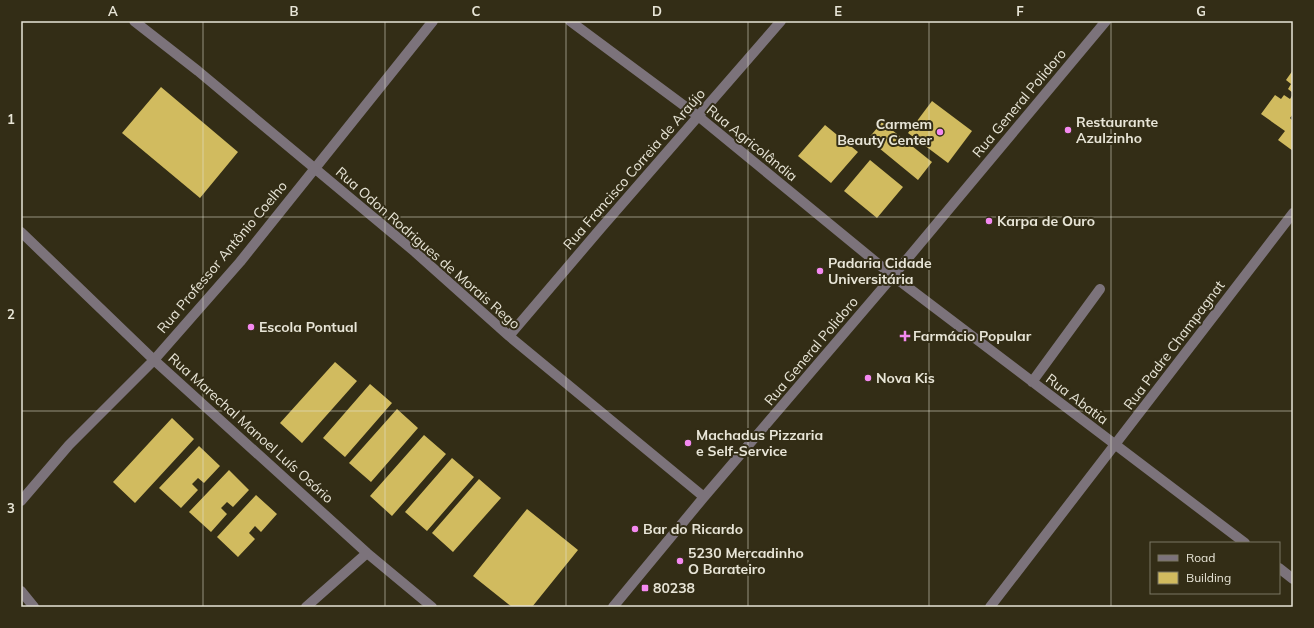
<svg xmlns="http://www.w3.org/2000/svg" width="1314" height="628" font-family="Mulish,sans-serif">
<rect width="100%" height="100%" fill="#332d16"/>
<path fill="#d1bb5f" d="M1293,70V93L1288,89L1291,84L1286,80Z
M161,87L238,152L200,198L122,133Z
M1293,94V114L1290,118L1293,121V151L1278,140L1285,131L1261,114L1275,95L1281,99L1284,95L1290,99Z
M932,101L972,131L948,163L908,133Z
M882,122L932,162L918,180L868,139Z
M825,125L858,152L831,183L798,156Z
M870,160L903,187L877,218L844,191Z
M335,362L357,381L302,443L280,423Z
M370,384L392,403L345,457L323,438Z
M397,409L418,428L371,482L349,463Z
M172,418L194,439L135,503L113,482Z
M424,435L446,454L392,516L370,496Z
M199,446L220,466L204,483L198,478L192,484L198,490L181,508L159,488Z
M452,458L474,477L427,531L405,512Z
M229,470L249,490L233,507L227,502L221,508L227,514L211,532L189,512Z
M479,479L501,498L453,552L432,533Z
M256,495L277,514L261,532L255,526L249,533L255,539L238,557L217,537Z
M527,509L578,550L532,607H512L473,576Z"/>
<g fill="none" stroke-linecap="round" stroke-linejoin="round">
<path stroke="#7c737b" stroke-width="10" d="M134,21L198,71L415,252L509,336L704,497
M570,21L698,116L893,276L1245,543
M21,232L154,360L367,553L432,607
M509,336L601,228L781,21
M1032,382L1100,289
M21,501L69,445L154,360L240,262L433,21
M1279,568L1293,579
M21,591L34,607
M306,607L367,553
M613,607L704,497L893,276L1106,21
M990,607L1293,213"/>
</g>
<path fill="none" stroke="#e8e5d7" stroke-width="1" stroke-opacity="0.55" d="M203,21V607M385,21V607M566,21V607M748,21V607M929,21V607M1111,21V607M21,217H1293M21,411H1293"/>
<g fill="#f489f0" stroke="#332d16" stroke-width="1.5">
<circle cx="1068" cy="130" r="4"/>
<circle cx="940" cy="132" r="4"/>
<circle cx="989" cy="221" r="4"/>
<circle cx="820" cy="271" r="4"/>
<circle cx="251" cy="327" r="4"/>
<path d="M903 330h4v4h4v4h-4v4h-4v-4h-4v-4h4z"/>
<circle cx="868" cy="378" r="4"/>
<circle cx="688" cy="443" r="4"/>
<circle cx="635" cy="529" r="4"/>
<circle cx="680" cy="561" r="4"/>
<rect x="641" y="584" width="8" height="8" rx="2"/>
</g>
<g text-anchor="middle" stroke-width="4" stroke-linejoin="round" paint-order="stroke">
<g font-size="14" fill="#e8e5d7" stroke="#332d16">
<text transform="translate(1019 103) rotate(-50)" y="5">Rua General Polidoro</text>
<text transform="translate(752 143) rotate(39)" y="5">Rua Agricolândia</text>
<text transform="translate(634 169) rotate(-49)" y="5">Rua Francisco Correia de Araújo</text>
<text transform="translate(428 248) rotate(41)" y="5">Rua Odon Rodrigues de Morais Rego</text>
<text transform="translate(222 257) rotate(-50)" y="5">Rua Professor Antônio Coelho</text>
<text transform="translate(1174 345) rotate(-53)" y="5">Rua Padre Champagnat</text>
<text transform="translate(811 351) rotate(-50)" y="5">Rua General Polidoro</text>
<text transform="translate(1077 399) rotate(37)" y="5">Rua Abatia</text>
<text transform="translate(251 428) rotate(42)" y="5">Rua Marechal Manoel Luís Osório</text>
</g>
<g font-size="14" font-weight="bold" fill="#e8e5d7" stroke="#332d16" text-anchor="start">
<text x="1076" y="127">Restaurante<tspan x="1076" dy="16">Azulzinho</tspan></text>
<text x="932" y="129" text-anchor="end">Carmem<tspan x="932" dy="16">Beauty Center</tspan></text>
<text x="997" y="226">Karpa de Ouro</text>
<text x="828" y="268">Padaria Cidade<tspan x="828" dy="16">Universitária</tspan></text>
<text x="259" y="332">Escola Pontual</text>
<text x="913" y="341">Farmácio Popular</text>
<text x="876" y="383">Nova Kis</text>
<text x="696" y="440">Machadus Pizzaria<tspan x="696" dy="16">e Self-Service</tspan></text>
<text x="643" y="534">Bar do Ricardo</text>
<text x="688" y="558">5230 Mercadinho<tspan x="688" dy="16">O Barateiro</tspan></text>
<text x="653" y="593">80238</text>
</g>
</g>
<rect width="1314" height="628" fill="none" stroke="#332d16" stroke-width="44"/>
<rect x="1150" y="542" width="130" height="52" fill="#332d16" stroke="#7b7763"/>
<rect x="1158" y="555" width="20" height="6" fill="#7c737b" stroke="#7b7763"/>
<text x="1186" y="562" font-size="12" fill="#e8e5d7">Road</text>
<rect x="1158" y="572" width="20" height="12" fill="#d1bb5f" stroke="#7b7763"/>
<text x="1186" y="582" font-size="12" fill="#e8e5d7">Building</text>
<rect x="22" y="22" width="1270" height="584" fill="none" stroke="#e8e5d7" stroke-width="1.5"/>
<g font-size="13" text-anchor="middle" font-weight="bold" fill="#e8e5d7">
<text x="113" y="16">A</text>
<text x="294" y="16">B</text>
<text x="476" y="16">C</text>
<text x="657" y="16">D</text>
<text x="838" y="16">E</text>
<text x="1020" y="16">F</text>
<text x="1201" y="16">G</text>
<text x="11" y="124">1</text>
<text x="11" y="319">2</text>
<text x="11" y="513">3</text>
</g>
</svg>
